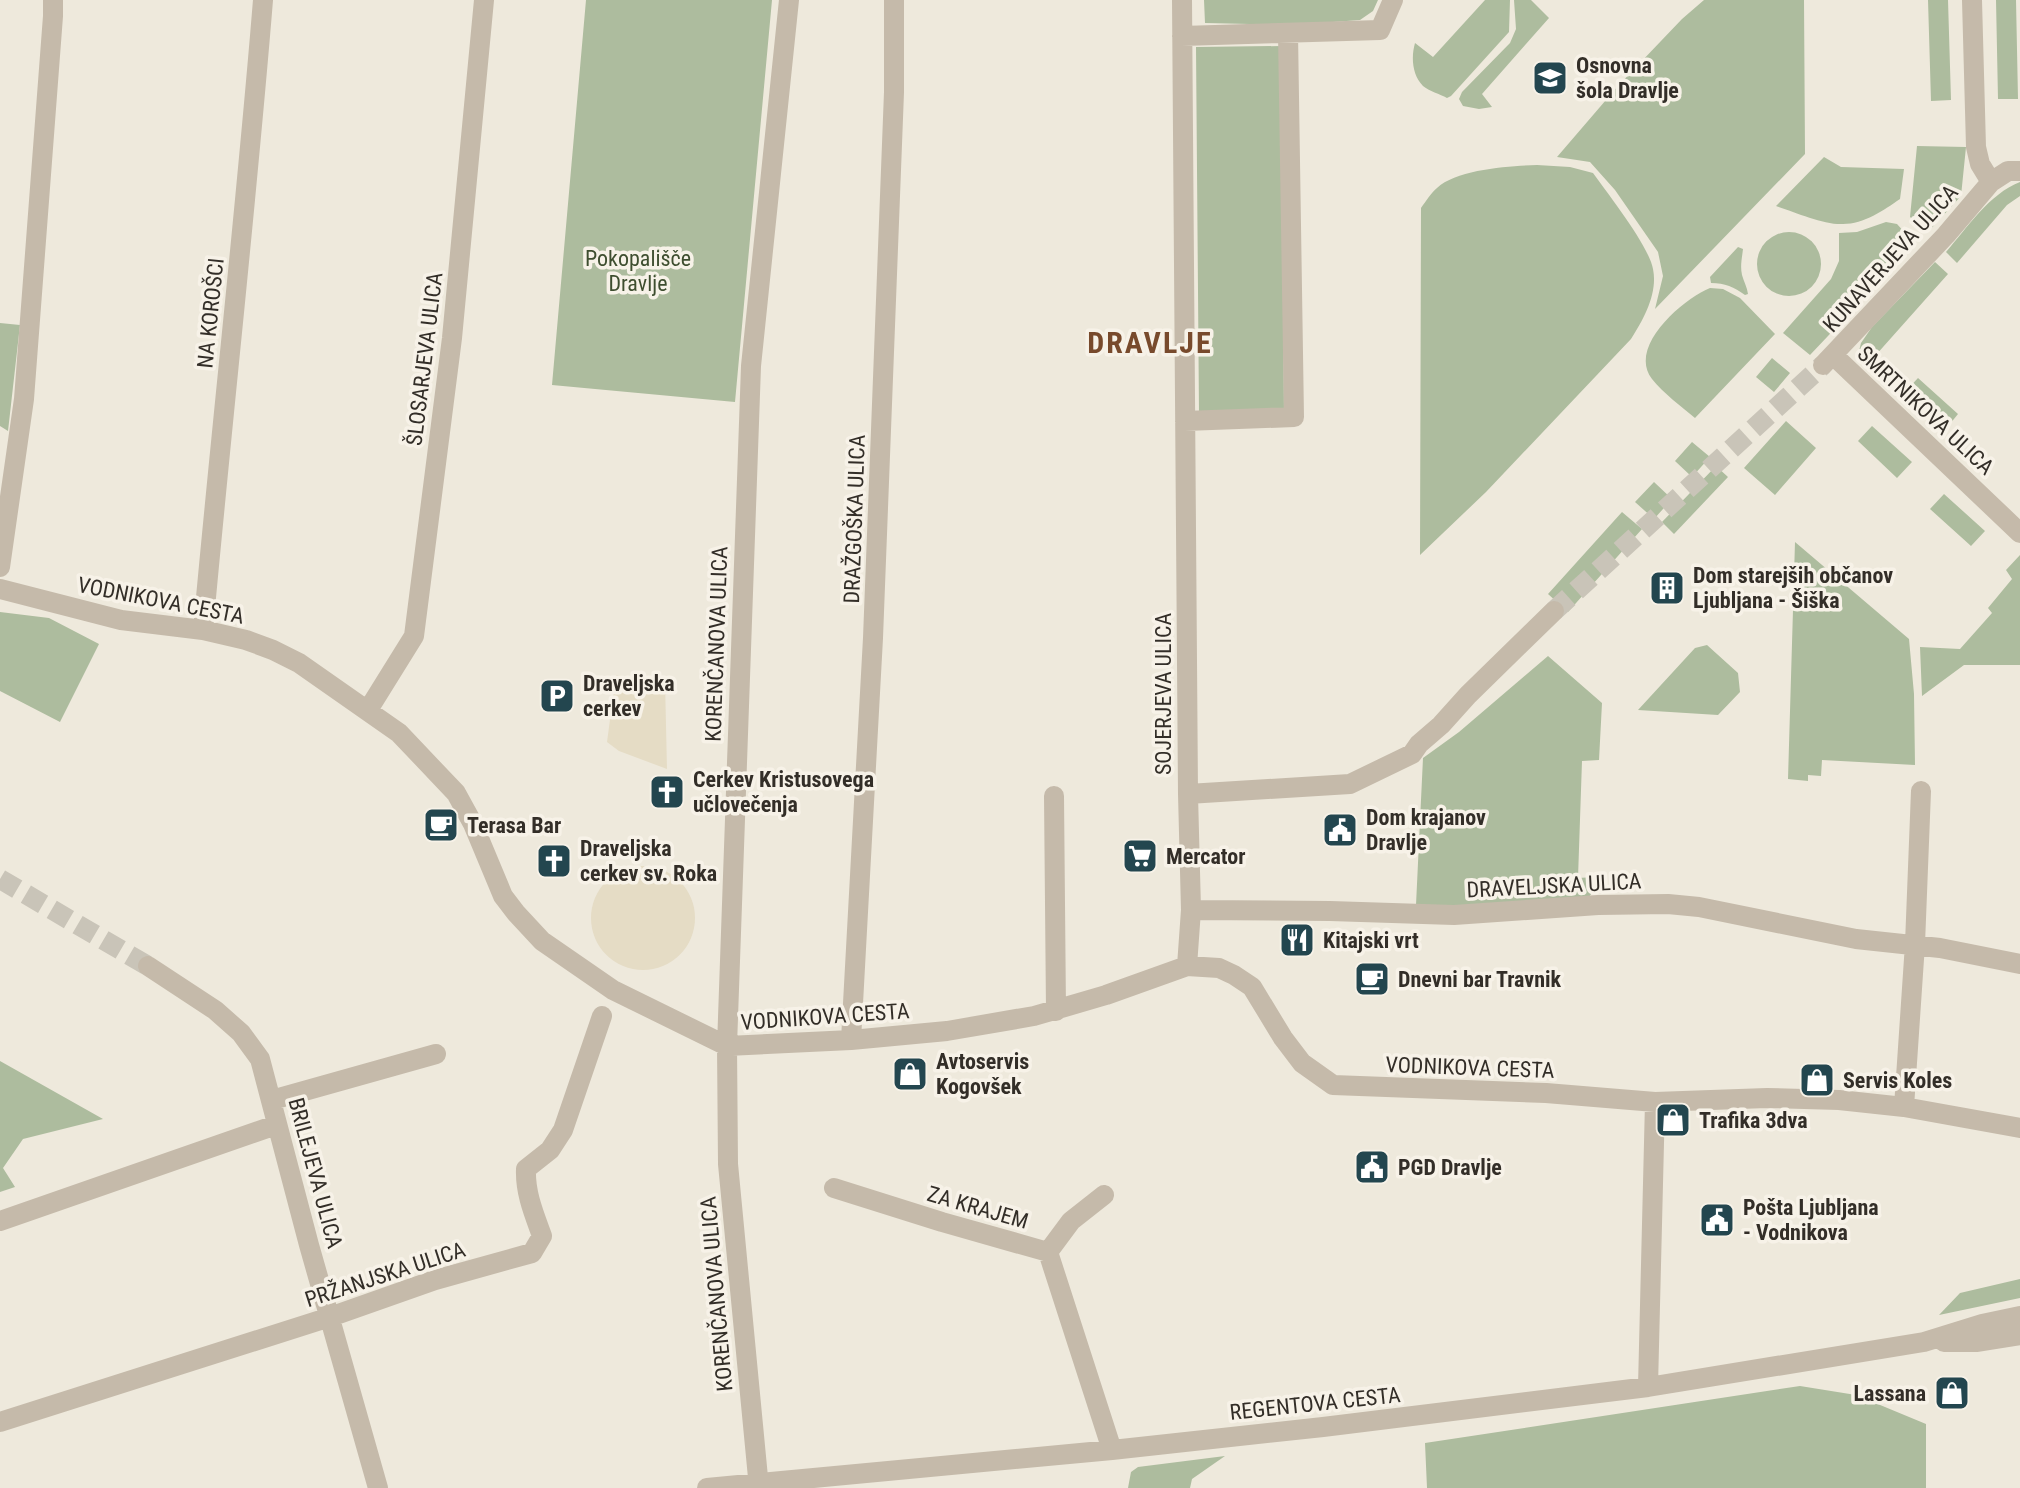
<svg xmlns="http://www.w3.org/2000/svg" width="2020" height="1488" font-family="'Roboto Condensed',sans-serif">
<rect width="100%" height="100%" fill="#eee9dc"/>
<path fill="#adbc9e" d="M586,0H772L735,402L552,385Z
M1204,0H1378L1373,11L1360,20L1293,25L1205,23Z
M1485,0H1510L1509,32L1451,96L1447,98C1440,94 1429,91 1423,86C1412,75 1411,57 1415,43L1433,57Z
M1514,0H1531L1549,18L1482,94L1492,107L1479,109L1463,106L1459,99L1462,92L1510,43L1516,29Z
M1704,0H1804L1805,154L1655,309L1663,276L1658,252L1615,190L1590,162L1557,157L1618,86L1682,19Z
M1928,0H1948L1951,100L1931,101Z
M1996,0H2016L2018,99H1998Z
M1281,46L1284,412L1199,413L1196,47Z
M1917,146L1966,147L1961,196L1928,232L1910,217Z
M1824,157L1841,167L1904,169L1900,199C1884,210 1864,224 1843,224C1824,225 1795,212 1776,206Z
M1537,165L1570,167L1593,173C1608,194 1649,246 1653,269C1658,293 1644,319 1631,339L1486,492L1420,555L1421,208C1426,201 1431,193 1437,188C1457,169 1510,166 1537,165Z
M2020,182V196L2007,205L1957,263L1946,252C1967,228 1989,194 2020,182Z
M1886,222L1897,224L1915,244L1810,355L1783,333L1831,279L1839,261V233L1857,232Z
M1757 264a32 32 0 1 1 64 0a32 32 0 1 1-64 0Z
M1738,247L1743,249C1742,258 1740,266 1742,275C1744,282 1747,287 1748,294L1745,295C1734,287 1725,283 1711,283L1710,277Z
M1935,262L1948,274L1867,365L1858,355L1861,343L1872,327Z
M1710,288L1723,289L1740,298L1775,334L1695,418C1682,407 1663,393 1652,379C1627,347 1683,299 1710,288Z
M0,323L20,325L8,431L0,426Z
M1772,358L1790,373L1774,392L1756,377Z
M1918,378L1958,414L1945,430L1904,393Z
M1786,421L1816,448L1775,495L1744,468Z
M1872,426L1912,462L1897,478L1858,441Z
M1692,442L1710,457L1692,477L1675,461Z
M1716,466L1728,477L1674,534L1662,522Z
M1654,482L1672,499L1654,519L1635,502Z
M1944,494L1985,531L1971,546L1930,509Z
M1622,512L1642,529L1568,612L1548,594Z
M1795,542L1909,639L1914,694L1915,765L1822,760L1821,776L1808,775V781L1788,779Z
M2020,555V665H1964L1922,696L1920,647L1960,649L1992,613L1988,608L2012,579L2006,570Z
M0,612L49,618L99,644L60,722L0,691Z
M1707,645L1738,673L1740,692L1718,715L1638,710L1695,648Z
M1548,656L1602,703L1599,760L1582,761L1578,878L1595,877L1596,887L1589,897L1488,907L1416,905L1423,758L1459,732Z
M0,1061L103,1119L23,1139L3,1168L15,1187L0,1192Z
M2020,1279V1298L1939,1315L1960,1293Z
M1800,1386L1856,1395L1926,1424V1488H1427L1425,1443Z
M1225,1456L1192,1479L1190,1488H1128L1131,1472L1138,1467Z"/>
<path fill="#e5dcc5" d="M616,675L665,681L667,769L619,751L607,742Z
M591 918a52 52 0 1 1 104 0a52 52 0 1 1-104 0Z"/>
<g fill="none" stroke-linecap="round" stroke-linejoin="round">
<path stroke="#c9c4b8" stroke-width="20" stroke-dasharray="20 10" stroke-linecap="butt" d="M1554,611L1823,365
M0,879L148,966"/>
<path stroke="#c5baaa" stroke-width="20" d="M1182,0L1188,794L1191,910L1187,966
M1972,0L1976,147L1980,164L1991,182L2008,171H2020
M1182,36L1380,30L1393,0
M1833,355L2020,533
M1823,365L1946,235L1991,182
M1185,421L1294,417L1288,33
M0,567L24,399L53,16V0
M0,589L121,620L203,630L246,640L273,650L299,663L399,733L456,793L473,824L503,896L516,913L542,941L613,990L727,1046L851,1040L947,1031L1034,1016L1106,995L1187,966L1219,968L1234,975L1252,987L1283,1038L1302,1063L1333,1085L1546,1093L1655,1102L1767,1098L1839,1100L1904,1107L2020,1128
M203,630C222,420 246,210 263,0
M368,710L414,636L452,338L484,0
M1188,794L1350,784L1412,754L1419,744L1441,725L1468,695L1554,611
M1054,796L1056,1011
M1191,910L1330,911L1454,915L1598,905L1668,904L1699,907L1856,939L1940,948L2020,964
M148,966L215,1010L241,1033L260,1059L309,1245L378,1488
M851,1040L873,638L894,92V0
M272,1100L436,1054
M1904,1107L1915,944L1921,791
M834,1188L942,1222L1048,1252L1112,1450
M0,1221L276,1125
M1048,1252L1071,1221L1104,1195
M1944,1342H1976L2020,1335
M1648,1387L1655,1102
M0,1422L330,1317L435,1280L532,1253L542,1236C534,1214 525,1193 526,1169L550,1150L563,1130L602,1016
M707,1488L1112,1450L1323,1427L1648,1387L1924,1342L1982,1324L2020,1316
M759,1488L728,1164L727,1046L751,366L789,0"/>
</g>
<defs>
<symbol id="school-square" viewBox="-11 -11 22 22"><rect x="-9" y="-9" width="18" height="18" rx="4" fill="#23464f" stroke="#f7f2e8"/><path d="M0-5L7-2L0 1L-7-2ZM-4 1L0 2.5L4 1V4Q0 6-4 4Z" fill="#fff"/></symbol>
<symbol id="building-square" viewBox="-11 -11 22 22"><rect x="-9" y="-9" width="18" height="18" rx="4" fill="#23464f" stroke="#f7f2e8"/><path d="M-4-6H4V6H1V3H-1V6H-4ZM-2.5-4.3h1.7v1.8h-1.7ZM.8-4.3h1.7v1.8H.8ZM-2.5-1h1.7V.8h-1.7ZM.8-1h1.7V.8H.8Z" fill="#fff"/></symbol>
<symbol id="parking-square" viewBox="-11 -11 22 22"><rect x="-9" y="-9" width="18" height="18" rx="4" fill="#23464f" stroke="#f7f2e8"/><path d="M-3.5-5.5H1a3.5 3.5 0 0 1 0 7H-1V5.5H-3.5ZM-1-3.4V-.6H.8a1.4 1.4 0 0 0 0-2.8Z" fill="#fff"/></symbol>
<symbol id="church-square" viewBox="-11 -11 22 22"><rect x="-9" y="-9" width="18" height="18" rx="4" fill="#23464f" stroke="#f7f2e8"/><path d="M-1.2-6h2.4v3.5h3.3v2.4h-3.3V6h-2.4V-.1h-3.3v-2.4h3.3Z" fill="#fff"/></symbol>
<symbol id="cafe-square" viewBox="-11 -11 22 22"><rect x="-9" y="-9" width="18" height="18" rx="4" fill="#23464f" stroke="#f7f2e8"/><path d="M-5.5-4.5H6V0H3Q3 3.5 0 3.5H-2.5Q-5.5 3.5-5.5 0ZM3-3.2v2h1.7v-2ZM-6 4.5H4V6H-6Z" fill="#fff"/></symbol>
<symbol id="civic-square" viewBox="-11 -11 22 22"><rect x="-9" y="-9" width="18" height="18" rx="4" fill="#23464f" stroke="#f7f2e8"/><path d="M-.6-6.5H3V-4.5H.6V-3L4-1V1h2V6H-6V1h2V-1L-.6-3ZM-1.2 2.5V6h2.4V2.5Z" fill="#fff"/></symbol>
<symbol id="supermarket-square" viewBox="-11 -11 22 22"><rect x="-9" y="-9" width="18" height="18" rx="4" fill="#23464f" stroke="#f7f2e8"/><path d="M-6-5.5h2.5l.6 2H6L4.5 2H-2.5L-4.4-4H-6ZM-1.5 3.2a1.3 1.3 0 1 0 .1 0ZM3 3.2a1.3 1.3 0 1 0 .1 0Z" fill="#fff"/></symbol>
<symbol id="restaurant-square" viewBox="-11 -11 22 22"><rect x="-9" y="-9" width="18" height="18" rx="4" fill="#23464f" stroke="#f7f2e8"/><path d="M-5-6h1v4h1v-4h1v4h1v-4h1v5L-1.5 .5V6h-2V.5L-5-1ZM5-6V6H3V1.5H1.5Q1.5-4 5-6Z" fill="#fff"/></symbol>
<symbol id="shop-square" viewBox="-11 -11 22 22"><rect x="-9" y="-9" width="18" height="18" rx="4" fill="#23464f" stroke="#f7f2e8"/><path d="M-5-2.5h2.3a2.7 3.5 0 0 1 5.4 0H5L5.5 6h-11ZM-1.5-2.5h3a1.5 2.3 0 0 0-3 0Z" fill="#fff"/></symbol>
</defs>
<g fill-rule="evenodd">
<use href="#school-square" x="1530" y="58" width="40" height="40"/>
<use href="#building-square" x="1647" y="568" width="40" height="40"/>
<use href="#parking-square" x="537" y="676" width="40" height="40"/>
<use href="#church-square" x="647" y="772" width="40" height="40"/>
<use href="#cafe-square" x="421" y="805" width="40" height="40"/>
<use href="#civic-square" x="1320" y="810" width="40" height="40"/>
<use href="#supermarket-square" x="1120" y="836" width="40" height="40"/>
<use href="#church-square" x="534" y="841" width="40" height="40"/>
<use href="#restaurant-square" x="1277" y="920" width="40" height="40"/>
<use href="#cafe-square" x="1352" y="959" width="40" height="40"/>
<use href="#shop-square" x="890" y="1054" width="40" height="40"/>
<use href="#shop-square" x="1797" y="1060" width="40" height="40"/>
<use href="#shop-square" x="1653" y="1100" width="40" height="40"/>
<use href="#civic-square" x="1352" y="1147" width="40" height="40"/>
<use href="#civic-square" x="1697" y="1200" width="40" height="40"/>
<use href="#shop-square" x="1932" y="1373" width="40" height="40"/>
</g>
<g text-anchor="middle" stroke-width="7" stroke-linejoin="round" paint-order="stroke">
<g font-size="22" font-weight="bold" fill="#332e28" stroke="#f7f2e8" text-anchor="start">
<text x="1576" y="73">Osnovna<tspan x="1576" dy="25">šola Dravlje</tspan></text>
<text x="1693" y="583">Dom starejših občanov<tspan x="1693" dy="25">Ljubljana - Šiška</tspan></text>
<text x="583" y="691">Draveljska<tspan x="583" dy="25">cerkev</tspan></text>
<text x="693" y="787">Cerkev Kristusovega<tspan x="693" dy="25">učlovečenja</tspan></text>
<text x="1366" y="825">Dom krajanov<tspan x="1366" dy="25">Dravlje</tspan></text>
<text x="467" y="833">Terasa Bar</text>
<text x="580" y="856">Draveljska<tspan x="580" dy="25">cerkev sv. Roka</tspan></text>
<text x="1166" y="864">Mercator</text>
<text x="1323" y="948">Kitajski vrt</text>
<text x="1398" y="987">Dnevni bar Travnik</text>
<text x="936" y="1069">Avtoservis<tspan x="936" dy="25">Kogovšek</tspan></text>
<text x="1843" y="1088">Servis Koles</text>
<text x="1699" y="1128">Trafika 3dva</text>
<text x="1398" y="1175">PGD Dravlje</text>
<text x="1743" y="1215">Pošta Ljubljana<tspan x="1743" dy="25">- Vodnikova</tspan></text>
<text x="1926" y="1401" text-anchor="end">Lassana</text>
</g>
<g font-size="22" fill="#3e4e2f" stroke="#f7f2e8">
<text x="638" y="266">Pokopališče<tspan x="638" dy="25">Dravlje</tspan></text>
</g>
<g font-size="22" fill="#332e28" stroke="#f7f2e8">
<text transform="translate(1890 258) rotate(-48)" y="8">KUNAVERJEVA ULICA</text>
<text transform="translate(210 313) rotate(-84)" y="8">NA KOROŠCI</text>
<text transform="translate(424 359) rotate(-83)" y="8">ŠLOSARJEVA ULICA</text>
<text transform="translate(1926 410) rotate(43)" y="8">SMRTNIKOVA ULICA</text>
<text transform="translate(854 519) rotate(-88)" y="8">DRAŽGOŠKA ULICA</text>
<text transform="translate(161 600) rotate(11)" y="8">VODNIKOVA CESTA</text>
<text transform="translate(716 644) rotate(-88)" y="8">KORENČANOVA ULICA</text>
<text transform="translate(1163 694) rotate(-90)" y="8">SOJERJEVA ULICA</text>
<text transform="translate(1554 885) rotate(-3)" y="8">DRAVELJSKA ULICA</text>
<text transform="translate(825 1016) rotate(-4)" y="8">VODNIKOVA CESTA</text>
<text transform="translate(1470 1067) rotate(2)" y="8">VODNIKOVA CESTA</text>
<text transform="translate(316 1173) rotate(75)" y="8">BRILEJEVA ULICA</text>
<text transform="translate(978 1207) rotate(16)" y="8">ZA KRAJEM</text>
<text transform="translate(385 1274) rotate(-18)" y="8">PRŽANJSKA ULICA</text>
<text transform="translate(716 1294) rotate(-95)" y="8">KORENČANOVA ULICA</text>
<text transform="translate(1315 1403) rotate(-6)" y="8">REGENTOVA CESTA</text>
</g>
<g font-size="30" font-weight="bold" letter-spacing="2" fill="#784a2c" stroke="#f7f2e8">
<text x="1150" y="353">DRAVLJE</text>
</g>
</g>
</svg>
